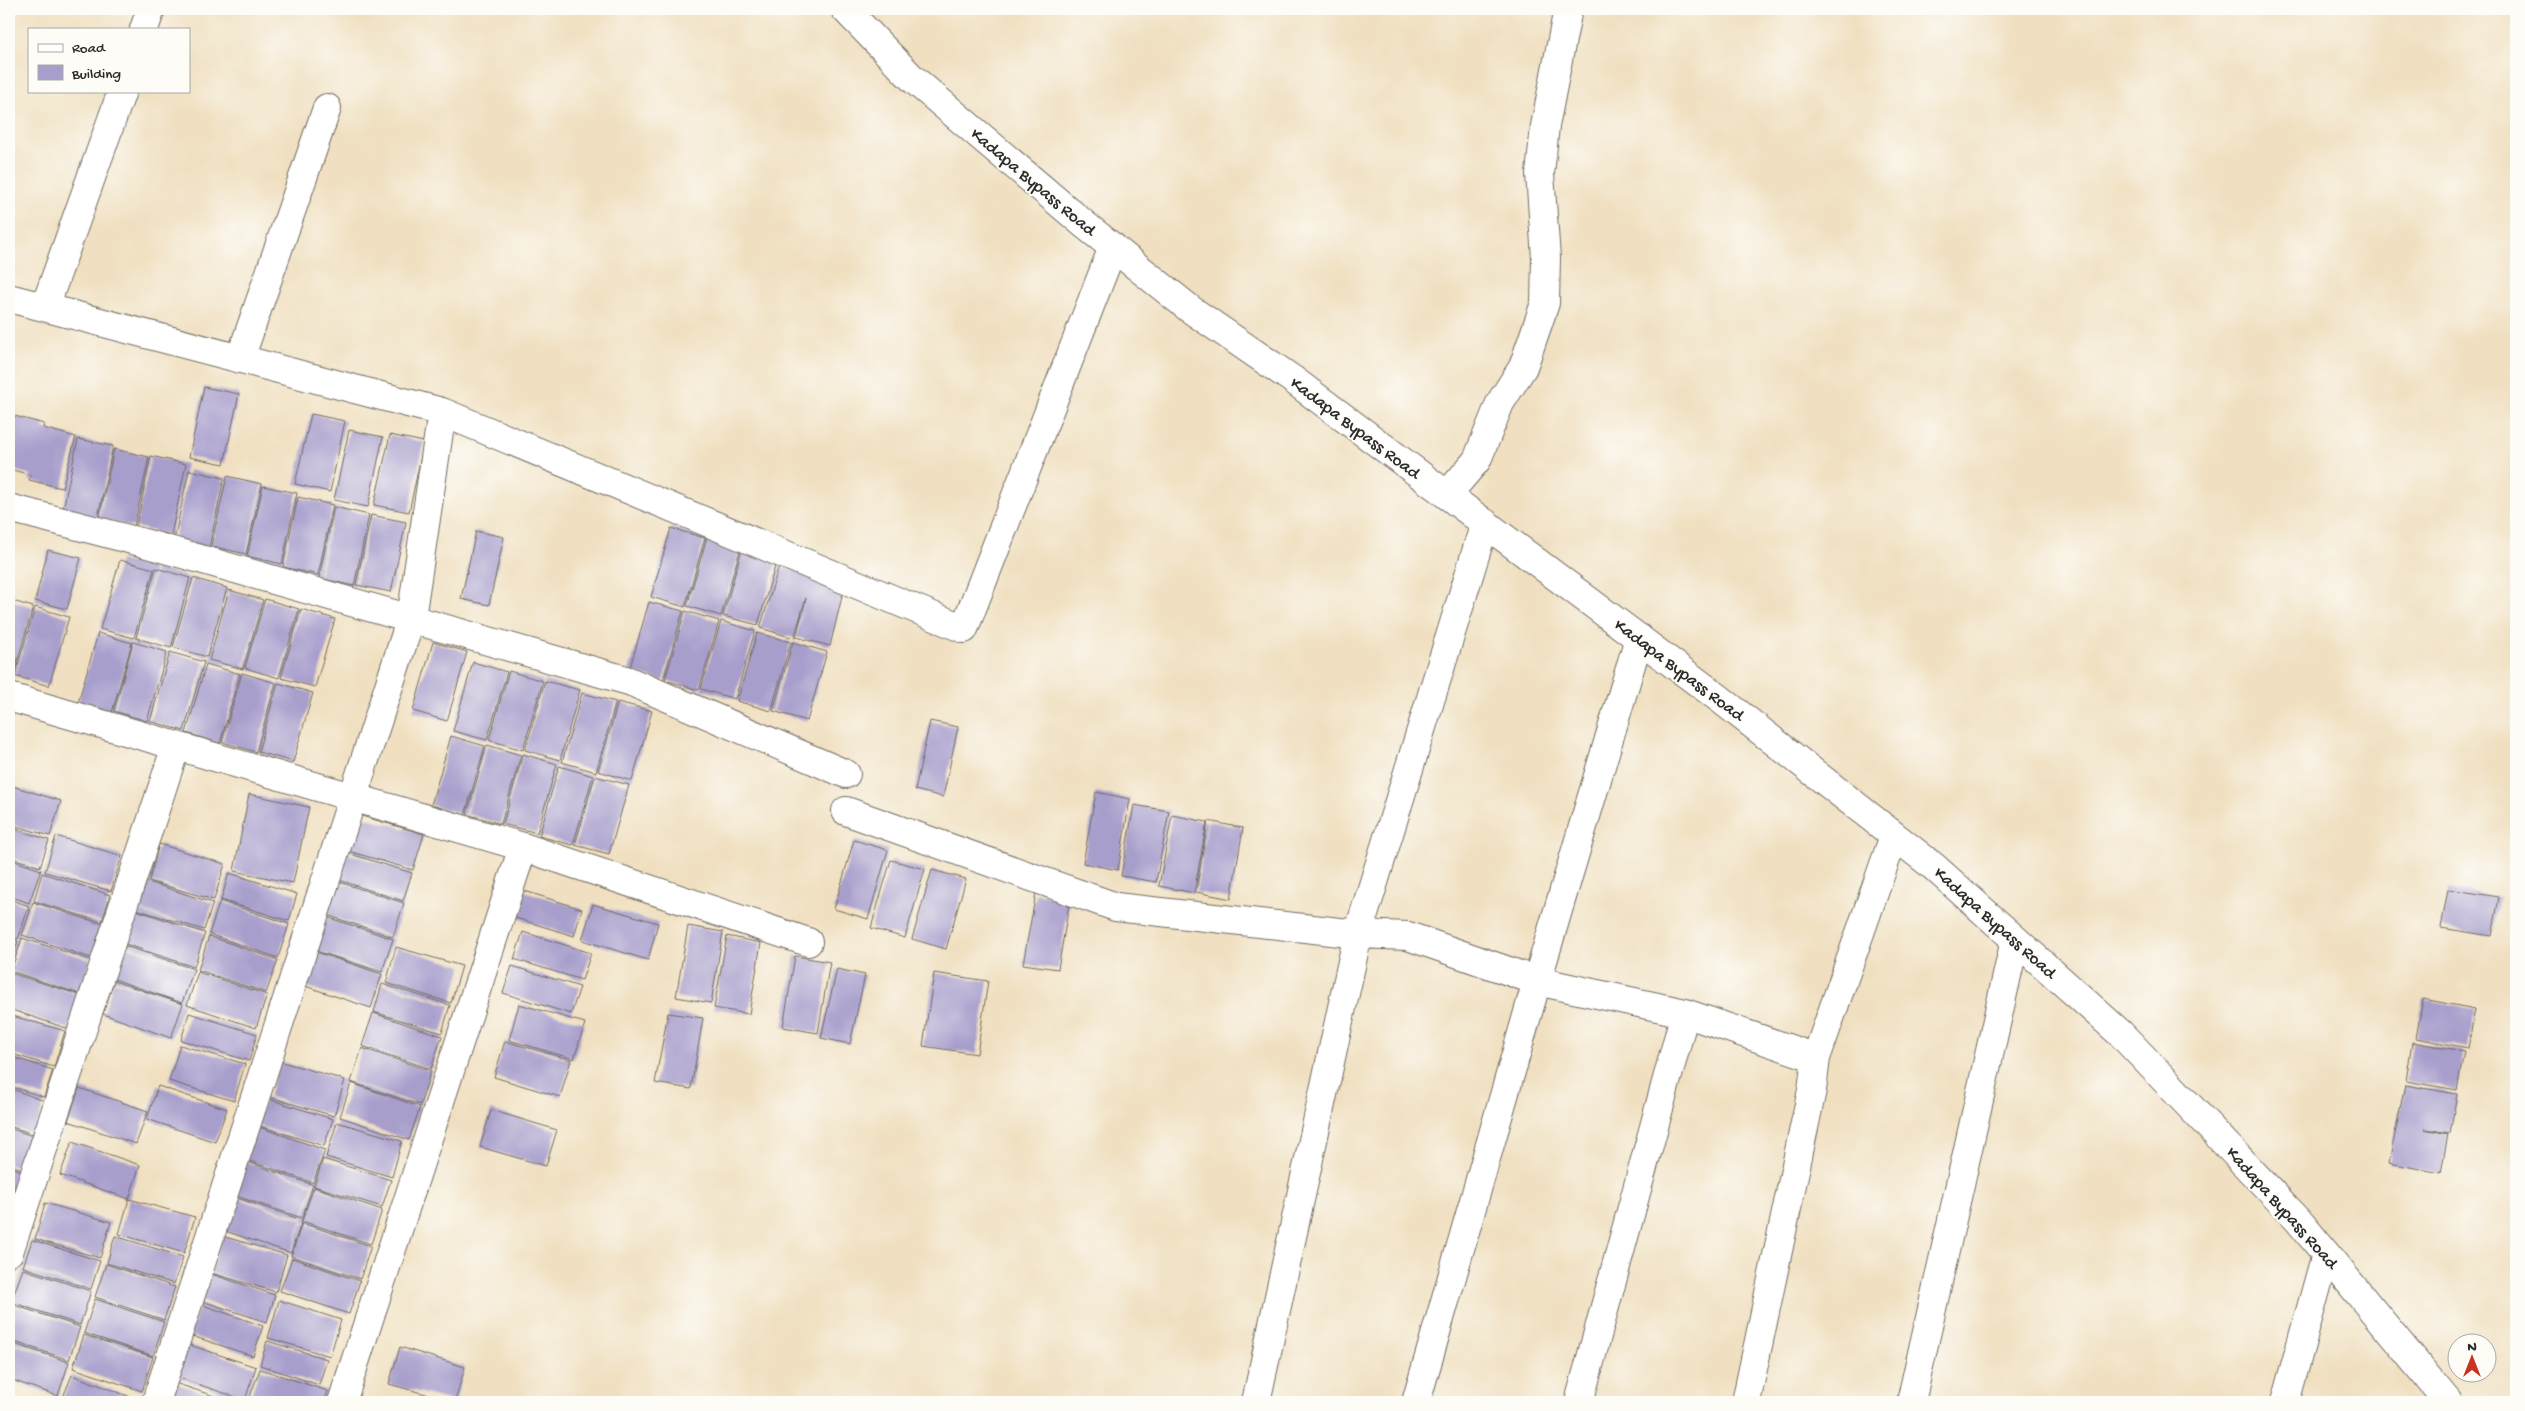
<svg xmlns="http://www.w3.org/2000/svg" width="2525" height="1411" font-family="'Gochi Hand',sans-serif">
<rect width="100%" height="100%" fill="#fdfcf7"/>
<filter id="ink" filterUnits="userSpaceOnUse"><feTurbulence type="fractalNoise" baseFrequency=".02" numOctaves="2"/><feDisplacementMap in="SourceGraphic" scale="10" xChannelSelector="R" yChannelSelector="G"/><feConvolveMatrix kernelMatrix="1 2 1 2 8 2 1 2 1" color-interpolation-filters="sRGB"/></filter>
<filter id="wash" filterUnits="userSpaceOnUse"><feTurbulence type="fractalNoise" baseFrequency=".0096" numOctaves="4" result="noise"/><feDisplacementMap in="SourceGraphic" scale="20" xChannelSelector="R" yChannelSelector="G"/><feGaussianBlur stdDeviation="1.12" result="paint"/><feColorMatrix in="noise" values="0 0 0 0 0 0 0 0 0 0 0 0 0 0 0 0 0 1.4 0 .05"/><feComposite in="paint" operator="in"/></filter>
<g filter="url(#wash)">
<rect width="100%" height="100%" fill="#f0e0c1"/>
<g id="blocks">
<path fill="#a79ecc" d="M204,387L239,394L224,464L189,457Z
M311,414L345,421L330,492L295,484Z
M11,415L44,424L43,428L76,437L62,488L29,480L31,475L9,469Z
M349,430L383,437L368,507L334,500Z
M390,435L424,442L409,512L374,505Z
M78,439L113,446L98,517L63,509Z
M114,449L149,457L134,527L99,519Z
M151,456L186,464L171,535L136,527Z
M189,470L224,478L209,548L174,540Z
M227,476L262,484L246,554L211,546Z
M263,486L297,493L282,564L247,556Z
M298,497L333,505L318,575L283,567Z
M334,507L369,515L354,586L319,578Z
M371,515L406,522L391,592L356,585Z
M671,528L705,538L685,607L651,597Z
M476,531L504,537L489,605L461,599Z
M707,537L741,547L721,616L687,606Z
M743,546L778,556L758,625L723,616Z
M48,550L81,558L67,609L35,601Z
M120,560L154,569L134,638L100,629Z
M779,566L845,584L830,646L796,637L806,598L794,638L760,628Z
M156,568L190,578L171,648L136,638Z
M193,578L227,588L207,657L173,647Z
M229,590L263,600L243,669L209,660Z
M265,599L299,609L279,678L245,668Z
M9,600L33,607L13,677L9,676Z
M649,602L683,611L663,681L629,671Z
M35,607L69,617L49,686L15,676Z
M301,609L335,619L315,687L281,678Z
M685,611L719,621L699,690L665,680Z
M721,621L755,631L735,699L701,689Z
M98,633L132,643L112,712L78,703Z
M757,633L791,642L771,711L737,701Z
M133,642L167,652L147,721L114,711Z
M433,642L467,652L447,721L413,711Z
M793,642L827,652L807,721L773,711Z
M170,652L204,662L184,731L150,721Z
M473,662L507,672L487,740L453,731Z
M206,664L240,674L220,743L186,733Z
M509,671L543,681L523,750L489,740Z
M242,673L276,683L256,752L222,742Z
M545,681L580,690L560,760L525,750Z
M278,683L313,693L293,762L258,752Z
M582,693L616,702L596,772L562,762Z
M618,702L652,711L632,781L598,771Z
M930,721L958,727L943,797L915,790Z
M451,736L485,746L465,815L431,805Z
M487,745L521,755L501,824L467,814Z
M523,754L557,764L537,833L503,824Z
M559,766L593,776L573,845L539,836Z
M595,776L629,785L609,854L575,845Z
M9,785L61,801L50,836L9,824Z
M1096,792L1130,799L1118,870L1083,863Z
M249,794L309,807L293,883L234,871Z
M1134,805L1169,811L1156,882L1121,876Z
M358,815L424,834L413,870L348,851Z
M1172,815L1207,822L1194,893L1159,886Z
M1208,821L1243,828L1231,899L1196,892Z
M9,827L49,840L40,867L9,857Z
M56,836L122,856L111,891L45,872Z
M854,840L888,850L868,919L834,909Z
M159,844L225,864L214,900L149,881Z
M344,852L412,873L403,901L336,879Z
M9,859L41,870L29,903L9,896Z
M891,860L925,869L905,938L871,928Z
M932,870L966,879L946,949L912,939Z
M42,873L110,895L102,922L34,901Z
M229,873L297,894L289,921L221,900Z
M145,881L213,903L204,930L136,909Z
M336,881L404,903L393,937L324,914Z
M515,888L582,909L574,936L506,915Z
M2448,889L2499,897L2492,936L2441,928Z
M1036,893L1070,899L1058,969L1023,964Z
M9,899L29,906L18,939L9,936Z
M220,901L289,924L278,958L209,934Z
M33,902L102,924L91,958L22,935Z
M593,904L658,923L648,960L582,940Z
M136,910L205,933L194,967L125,944Z
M324,916L393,939L382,972L313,950Z
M688,926L723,932L711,1003L676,997Z
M523,932L591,953L582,980L514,959Z
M209,936L278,960L266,993L198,970Z
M727,936L761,943L749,1014L714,1008Z
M9,938L18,941L9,969Z
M22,938L91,960L79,994L11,971Z
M125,946L194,969L182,1003L114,979Z
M396,947L462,966L451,1003L386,983Z
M313,951L382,974L371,1008L302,985Z
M795,956L830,962L818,1033L783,1027Z
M512,966L580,987L571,1014L503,993Z
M837,969L865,975L850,1044L821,1038Z
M198,972L267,995L256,1028L187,1005Z
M11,973L80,995L69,1029L9,1009V980Z
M934,973L988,981L977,1054L923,1046Z
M114,981L183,1004L171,1038L103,1014Z
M382,984L450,1005L442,1033L374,1012Z
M2423,999L2475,1009L2468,1048L2416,1038Z
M519,1004L585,1023L574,1059L509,1040Z
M189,1013L257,1034L249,1061L181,1040Z
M373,1013L442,1036L431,1069L362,1046Z
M668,1013L703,1018L691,1089L655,1083Z
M9,1015L65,1031L54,1067L9,1053Z
M505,1041L571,1060L560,1097L494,1077Z
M2412,1042L2464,1051L2457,1090L2406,1081Z
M180,1045L245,1064L234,1101L169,1081Z
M362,1048L431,1071L420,1105L351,1082Z
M9,1056L53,1070L44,1097L9,1086Z
M279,1061L345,1080L334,1116L269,1097Z
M351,1083L420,1107L409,1140L340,1117Z
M2405,1085L2457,1094L2450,1133L2425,1129L2448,1134L2441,1173L2389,1163Z
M158,1086L227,1109L215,1142L147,1119Z
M9,1088L45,1101L33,1134L9,1126Z
M79,1088L148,1111L136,1144L68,1121Z
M265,1098L333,1119L324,1146L256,1125Z
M491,1110L557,1130L546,1166L480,1147Z
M337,1122L402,1141L392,1177L326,1157Z
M256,1126L325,1150L313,1183L244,1159Z
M9,1128L33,1136L22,1169L9,1165Z
M72,1142L140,1165L129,1199L60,1175Z
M323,1159L391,1180L382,1207L314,1186Z
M245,1161L313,1185L302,1218L233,1195Z
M9,1167L22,1171L11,1204H9Z
M314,1187L382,1210L371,1244L302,1221Z
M234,1197L302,1220L291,1253L222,1230Z
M129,1199L195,1217L184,1253L119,1234Z
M45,1203L111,1222L100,1258L35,1239Z
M302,1223L371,1246L360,1279L291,1256Z
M115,1236L183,1257L174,1284L107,1263Z
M222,1236L287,1255L276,1292L211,1273Z
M32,1240L100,1261L91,1289L23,1267Z
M292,1258L360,1281L349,1314L280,1291Z
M106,1264L175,1287L164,1320L95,1297Z
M23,1269L91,1291L80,1325L11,1302Z
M208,1273L275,1295L267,1322L199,1300Z
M95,1299L164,1322L153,1356L84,1333Z
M279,1300L341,1320L330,1356L268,1338Z
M11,1304L80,1327L69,1360L9,1340V1312Z
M200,1304L263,1326L253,1356L189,1335Z
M84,1335L153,1357L142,1391L73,1368Z
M267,1341L327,1359L319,1385L260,1365Z
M9,1342L69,1362L58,1396L9,1379Z
M187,1344L256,1367L245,1400L176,1377Z
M400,1347L465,1367L455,1402L389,1384Z
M260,1369L328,1391L324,1402H248Z
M72,1375L131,1397L129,1402H61Z
M175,1383L232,1402H168Z"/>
</g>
</g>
<g filter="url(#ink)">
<use href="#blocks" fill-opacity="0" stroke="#706a60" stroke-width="1"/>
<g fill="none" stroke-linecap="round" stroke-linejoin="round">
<defs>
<path id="street" d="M144,29L151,9
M9,298L442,412L411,618L156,1402
M45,307L122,91
M240,359L327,108
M442,412L964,629L1113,247
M1447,495L1477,460L1500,403L1523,367L1545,303L1546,258L1540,174L1545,126L1568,9
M9,508L144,543L629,681L846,774
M9,697L523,847L808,942
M846,811L1116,907L1358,934L1408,936L1537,981L1685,1013L1579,1402
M1685,1013L1816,1058
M9,1252L176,746
M342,1402L523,847
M1256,1402L1358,934L1485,523
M1416,1402L1537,981L1639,638
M1746,1402L1812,1090L1816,1058L1894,836
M1911,1402L2015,940
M2285,1402L2326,1254"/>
<path id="highway" d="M845,9L912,78L1085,225L1190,309L1292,379L1720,699L1933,866L2121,1034L2298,1220L2448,1402"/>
</defs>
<use href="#street" stroke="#706a60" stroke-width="30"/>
<use href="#highway" stroke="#706a60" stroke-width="30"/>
<use href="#street" stroke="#fff" stroke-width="28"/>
<use href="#highway" stroke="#fff" stroke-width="28"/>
</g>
</g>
<g text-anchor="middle" stroke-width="4" stroke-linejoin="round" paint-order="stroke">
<g font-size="18" fill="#2b2b2b" stroke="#fdfcf7">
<text transform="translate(1034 181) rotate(40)" y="6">Kadapa Bypass Road</text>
<text transform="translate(1356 427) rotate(37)" y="6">Kadapa Bypass Road</text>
<text transform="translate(1680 669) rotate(37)" y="6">Kadapa Bypass Road</text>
<text transform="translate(1996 922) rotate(42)" y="6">Kadapa Bypass Road</text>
<text transform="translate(2283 1207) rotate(48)" y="6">Kadapa Bypass Road</text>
</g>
</g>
<rect width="2525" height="1411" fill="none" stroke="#fdfcf7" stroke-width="30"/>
<rect x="28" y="28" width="162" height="65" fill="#fdfcf7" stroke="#a9a8a5"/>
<rect x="38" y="44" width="25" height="8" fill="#ffffff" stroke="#a9a8a5"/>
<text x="72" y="52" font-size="15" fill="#2b2b2b">Road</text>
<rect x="38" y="65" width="25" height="15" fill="#a79ecc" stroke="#a9a8a5"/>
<text x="72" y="78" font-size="15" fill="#2b2b2b">Building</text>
<g transform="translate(2472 1358)"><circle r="24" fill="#fdfcf7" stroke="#a9a8a5"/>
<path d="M0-4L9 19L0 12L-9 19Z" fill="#c8321e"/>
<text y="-8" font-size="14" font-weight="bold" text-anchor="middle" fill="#2b2b2b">N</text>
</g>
</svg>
